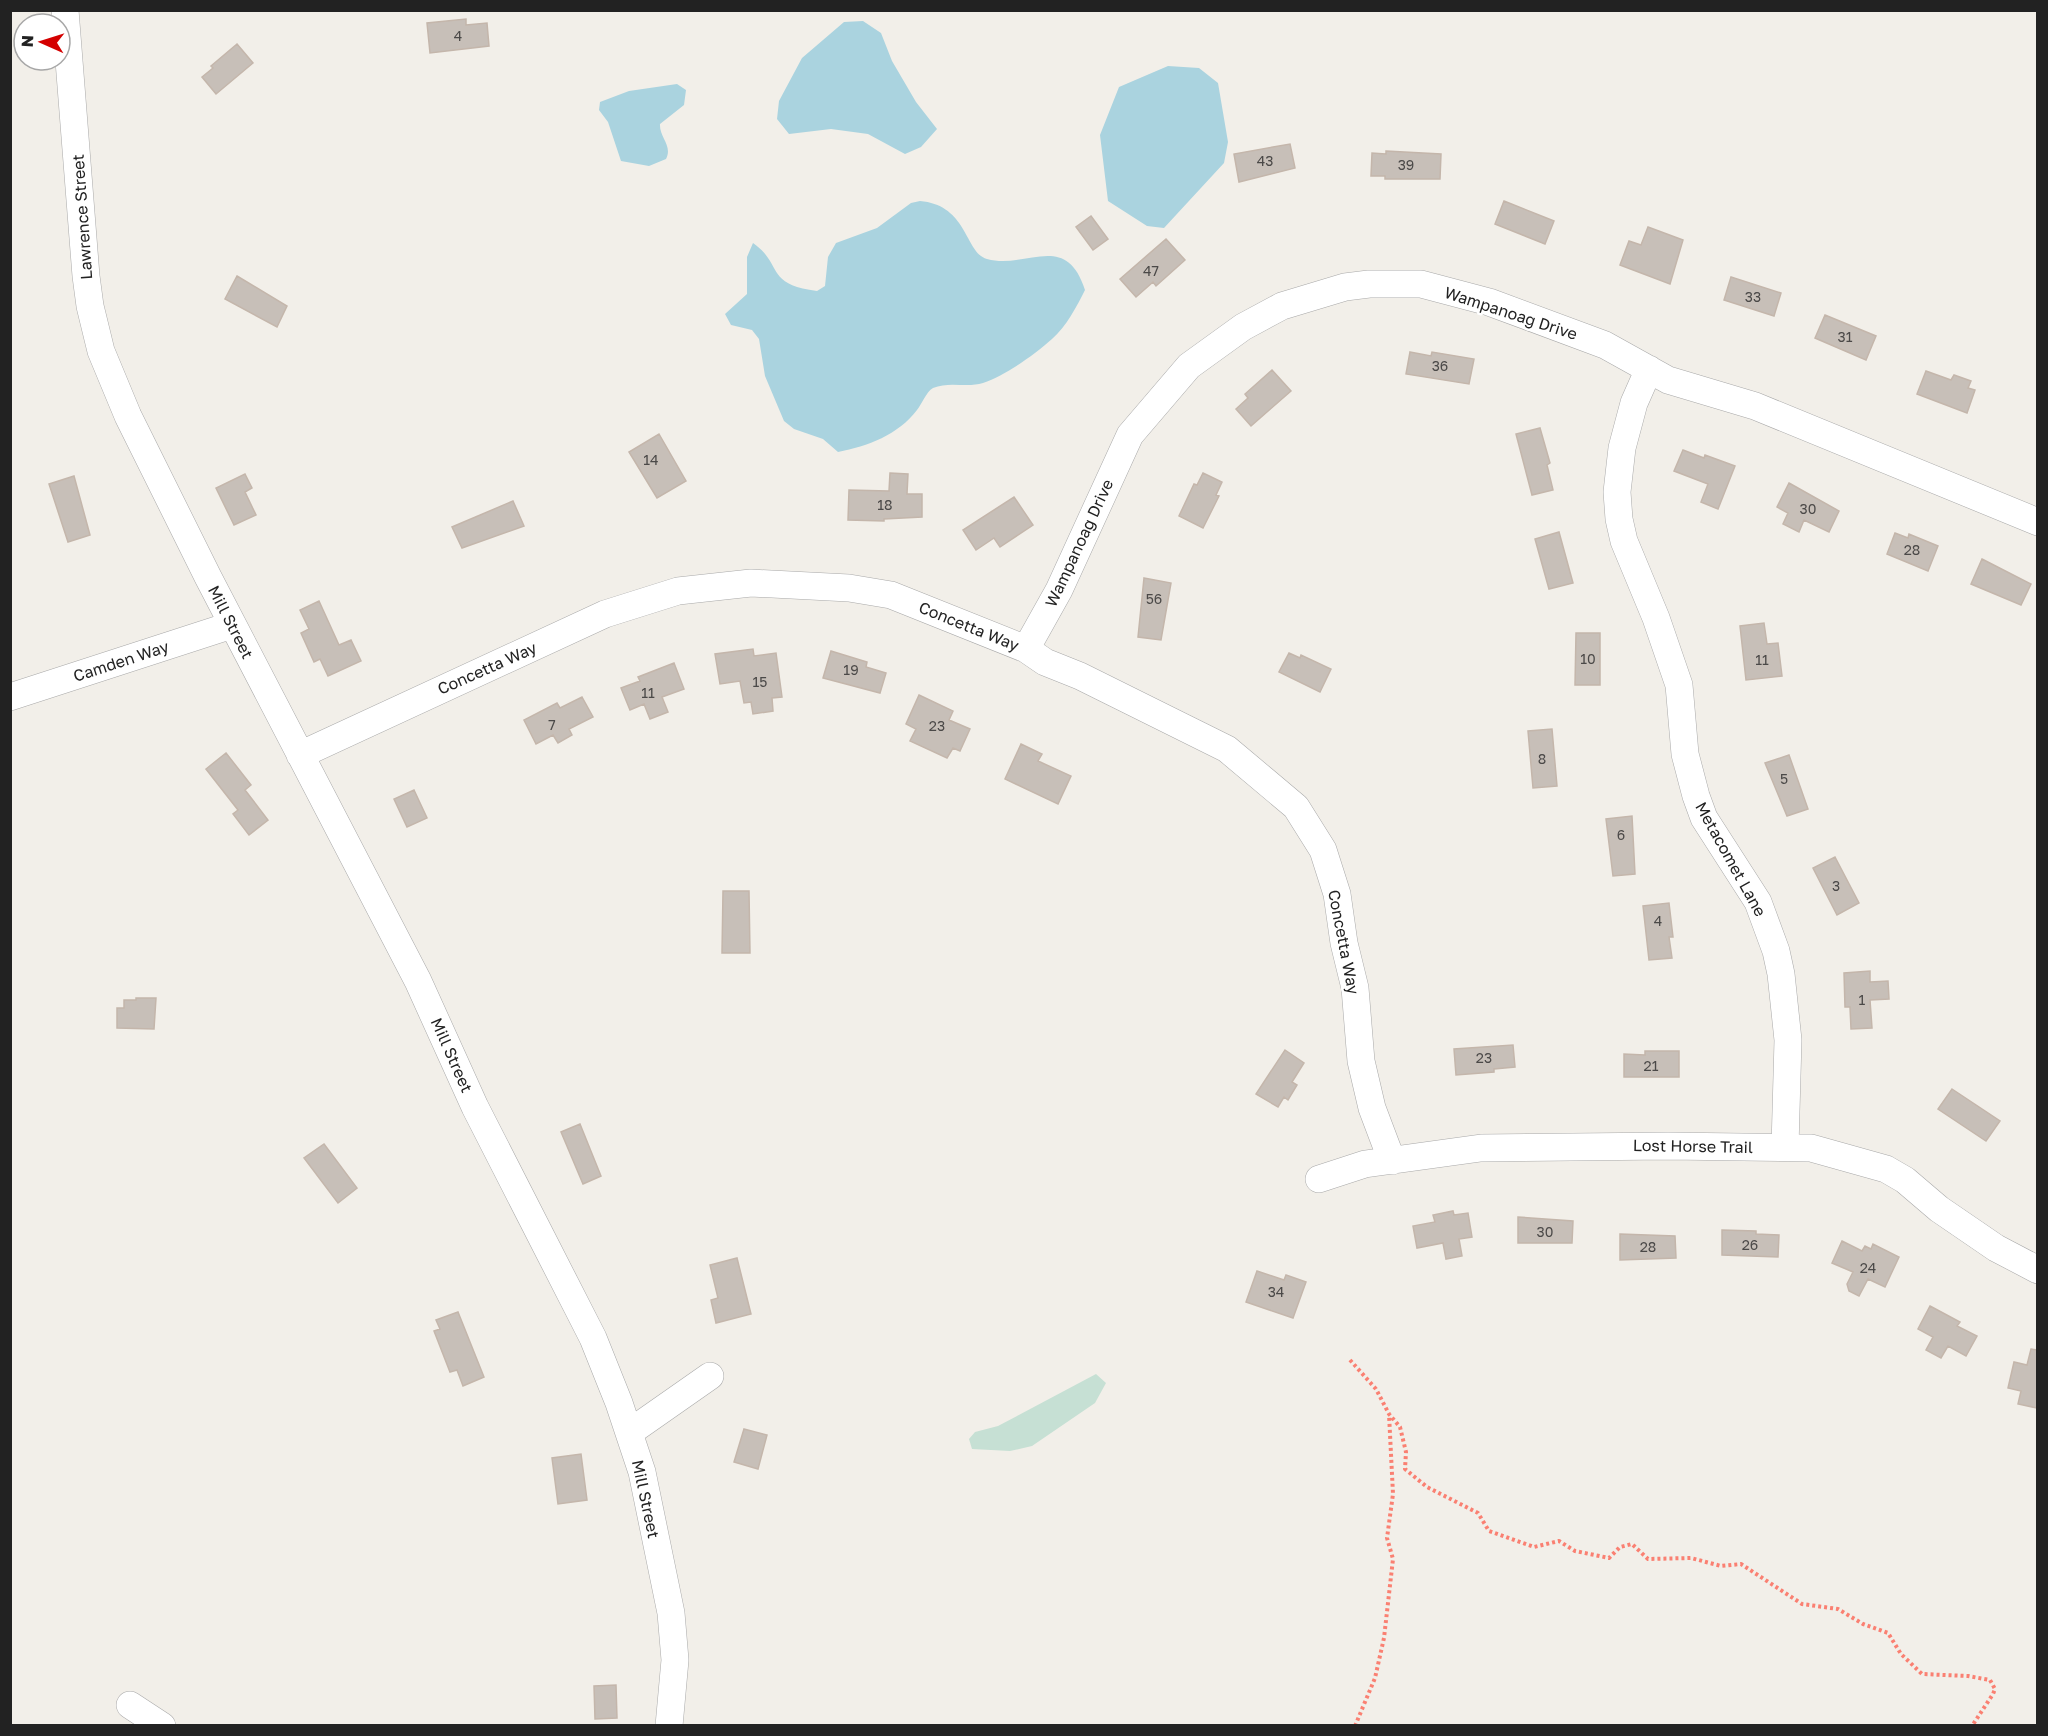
<svg xmlns="http://www.w3.org/2000/svg" width="2048" height="1736" font-family="'Golos Text',sans-serif">
<rect width="100%" height="100%" fill="#f2efe9"/>
<path fill="#c6e0d4" d="M1096,1374L1106,1383L1095,1403L1032,1446L1010,1451L972,1449L969,1439L975,1432L998,1426Z"/>
<path fill="#aad3df" d="M863,21L881,33L892,61L916,102L937,129L921,147L905,154L868,134L831,129L789,134L777,119L779,101L802,58L844,22Z
M1168,66L1199,68L1218,83L1228,142L1224,163L1164,228L1147,226L1108,201L1100,135L1119,87Z
M677,84L686,90L684,105L660,124C659,137 673,146 666,159L649,166L621,161L608,122L599,110L600,102L629,91Z
M920,201C968,205 965,253 987,259C1026,270 1066,230 1085,290C1077,306 1066,327 1052,339C1034,355 1006,375 983,383C967,388 949,381 933,388C926,392 922,404 917,410C898,435 868,446 838,452L823,439L794,429L784,421L765,376L759,339L752,330L731,325L725,314L747,294V257L753,243C784,265 764,284 817,291L825,286L828,257L836,243L877,228L911,203Z"/>
<path fill="#c7bfb8" stroke="#c4b6ab" stroke-width="1.5" d="M466,19V25L487,23L489,46L430,53L427,23Z
M237,44L253,63L216,94L202,77L213,68L211,66Z
M1290,144L1295,168L1239,182L1234,154Z
M1386,151L1441,154L1440,179H1385V176H1371L1372,153L1386,154Z
M1504,201L1554,221L1545,244L1495,224Z
M1091,216L1108,239L1093,250L1076,227Z
M1648,227L1683,240L1670,284L1620,265L1629,241L1641,245Z
M1166,239L1185,260L1156,286L1153,282L1136,297L1120,279Z
M237,276L287,306L277,327L225,299Z
M1731,277L1781,293L1774,316L1724,300Z
M1825,315L1876,336L1866,360L1815,338Z
M1410,352L1431,356L1432,352L1474,359L1469,384L1406,374Z
M1272,370L1291,391L1251,426L1236,409L1248,398L1245,394Z
M1926,371L1951,380L1954,375L1971,381L1968,388L1975,390L1967,413L1917,394Z
M1540,428L1550,463L1547,465L1553,490L1532,495L1516,434Z
M659,434L686,481L657,498L629,452Z
M1683,450L1704,458L1705,455L1735,466L1718,509L1701,502L1708,484L1674,471Z
M890,473L908,474L907,494H922V517L884,519V521L848,520L849,490L889,491Z
M1203,473L1222,482L1216,495L1219,496L1203,528L1179,516L1194,484L1197,485Z
M245,474L252,488L245,492L256,515L234,525L216,488Z
M74,476L90,535L68,542L49,484Z
M1789,483L1839,511L1829,532L1804,520L1799,532L1783,524L1788,513L1777,507Z
M1014,497L1033,525L1000,547L994,538L976,550L963,530Z
M513,501L524,526L462,548L452,527Z
M1559,532L1573,583L1549,589L1535,539Z
M1895,533L1908,538L1909,534L1938,546L1928,571L1887,554Z
M1982,559L2031,584L2021,605L1971,584Z
M1144,578L1171,583L1161,640L1138,637Z
M319,601L339,645L351,640L361,661L328,676L320,659L314,662L301,633L309,629L300,610Z
M1764,623L1767,644L1778,643L1782,676L1746,680L1740,626Z
M1576,633H1600V685H1575Z
M753,649L754,656L776,653L782,697L772,698L773,711L753,714L751,702L744,703L740,681L720,684L715,654Z
M831,651L867,662L866,667L886,673L880,693L823,678Z
M1289,653L1300,658L1301,655L1331,669L1320,692L1279,672Z
M674,663L684,689L662,697L668,712L650,719L644,704L630,710L621,688L640,681L638,677Z
M919,695L953,711L949,720L970,729L960,751L953,748L947,758L910,741L916,729L906,724Z
M582,697L593,717L569,729L572,735L558,743L553,735L536,744L524,720L557,703L560,708Z
M1552,729L1557,786L1533,788L1528,731Z
M1021,744L1042,754L1038,761L1071,776L1058,804L1005,779Z
M226,753L251,785L245,790L268,820L249,835L233,814L238,810L206,769Z
M1789,755L1808,809L1787,816L1765,763Z
M414,790L427,818L407,827L394,799Z
M1632,816L1635,874L1613,876L1606,819Z
M1835,857L1859,903L1837,915L1813,868Z
M723,891H749L750,953H722Z
M1669,903L1673,937H1669L1672,958L1649,960L1643,906Z
M1870,971V982L1888,981L1889,999L1870,1000L1872,1028L1851,1029L1850,1007H1845L1844,973Z
M136,998H156L154,1029L117,1028V1008H124V1000H136Z
M1513,1045L1515,1067L1494,1069V1072L1456,1075L1454,1049Z
M1285,1050L1304,1063L1292,1082L1297,1085L1288,1100L1284,1097L1278,1107L1256,1094Z
M1645,1051H1679V1077H1624V1054L1645,1055Z
M1952,1089L2000,1121L1986,1141L1938,1109Z
M580,1124L601,1176L583,1184L561,1132Z
M324,1144L357,1188L338,1203L304,1158Z
M1453,1211L1454,1215L1468,1213L1472,1237L1459,1239L1462,1256L1446,1259L1443,1243L1417,1248L1413,1226L1435,1222L1433,1215Z
M1518,1217L1573,1221L1572,1243H1518Z
M1722,1230L1756,1231V1234L1779,1235L1778,1257L1722,1255Z
M1620,1234L1675,1236L1676,1258L1620,1260Z
M1842,1241L1862,1251L1865,1246L1871,1249L1873,1244L1899,1257L1885,1287L1868,1279L1859,1296L1849,1291L1847,1284L1853,1272L1832,1263Z
M737,1258L751,1314L716,1323L711,1300L718,1298L710,1265Z
M1257,1271L1284,1280L1286,1275L1306,1282L1293,1318L1246,1302Z
M1930,1306L1960,1322L1957,1326L1977,1336L1966,1356L1948,1346L1941,1358L1926,1350L1933,1337L1918,1329Z
M458,1312L484,1377L463,1386L457,1370L450,1372L434,1331L440,1329L436,1320Z
M2031,1349L2037,1350V1408L2018,1404L2021,1391L2008,1388L2014,1362L2027,1365Z
M744,1429L767,1435L758,1469L734,1462Z
M581,1454L587,1500L558,1504L552,1458Z
M616,1685L617,1718L595,1719L594,1686Z"/>
<g fill="none" stroke-linecap="round" stroke-linejoin="round">
<defs>
<path id="minor" d="M65,10L86,276L90,306L101,351L128,416L208,577L418,981L475,1107L593,1338L619,1403L642,1472L671,1613L675,1660L669,1726
M1649,369L1634,403L1622,448L1617,492L1619,519L1624,541L1656,618L1679,685L1685,754L1696,796L1704,818L1758,902L1776,951L1781,974L1788,1040L1785,1147
M1026,649L1059,590L1130,435L1189,366L1243,327L1282,306L1345,287L1369,284H1421L1489,302L1605,345L1668,380L1755,406L2038,522
M10,697L232,625
M300,755L605,614L678,591L751,583L849,588L891,595L1026,649L1045,662L1080,676L1227,749L1296,807L1323,850L1337,894L1344,943L1355,988L1361,1061L1372,1108L1392,1161
M1319,1179L1365,1164L1481,1148L1668,1146L1811,1148L1886,1169L1905,1180L1939,1209L1996,1248L2038,1270
M630,1432L710,1376
M130,1705L162,1726"/>
</defs>
<use href="#minor" stroke="#a9a9a9" stroke-width="28"/>
<path stroke="#fa8072" stroke-width="4" stroke-dasharray="3 3" stroke-linecap="butt" d="M1350,1360L1376,1389L1389,1414L1400,1427L1406,1452L1405,1469L1427,1487L1478,1513L1489,1531L1534,1547L1559,1541L1575,1551L1609,1558L1620,1547L1632,1544L1648,1559L1691,1558L1721,1566L1741,1564L1802,1604L1838,1609L1863,1624L1888,1633L1901,1654L1922,1674L1968,1676L1990,1680L1995,1689L1993,1694L1972,1726
M1355,1726L1375,1678L1384,1638L1393,1559L1387,1538L1393,1494L1389,1414"/>
<use href="#minor" stroke="#fff" stroke-width="27"/>
</g>
<g text-anchor="middle" stroke-width="5" stroke-linejoin="round" paint-order="stroke">
<g font-size="14" fill="#4b4948">
<text x="458" y="41">4</text>
<text x="1265" y="166">43</text>
<text x="1406" y="170">39</text>
<text x="1151" y="276">47</text>
<text x="1753" y="302">33</text>
<text x="1845" y="342">31</text>
<text x="1440" y="371">36</text>
<text x="651" y="465">14</text>
<text x="885" y="510">18</text>
<text x="1808" y="514">30</text>
<text x="1912" y="555">28</text>
<text x="1154" y="604">56</text>
<text x="1588" y="664">10</text>
<text x="1762" y="665">11</text>
<text x="851" y="675">19</text>
<text x="760" y="687">15</text>
<text x="648" y="698">11</text>
<text x="552" y="730">7</text>
<text x="937" y="731">23</text>
<text x="1542" y="764">8</text>
<text x="1784" y="784">5</text>
<text x="1621" y="840">6</text>
<text x="1836" y="891">3</text>
<text x="1658" y="926">4</text>
<text x="1862" y="1005">1</text>
<text x="1484" y="1063">23</text>
<text x="1651" y="1071">21</text>
<text x="1545" y="1237">30</text>
<text x="1750" y="1250">26</text>
<text x="1648" y="1252">28</text>
<text x="1868" y="1273">24</text>
<text x="1276" y="1297">34</text>
</g>
<g font-size="16" fill="#222" stroke="#fff">
<text transform="translate(82 217) rotate(-94)" y="6">Lawrence Street</text>
<text transform="translate(1511 313) rotate(18)" y="6">Wampanoag Drive</text>
<text transform="translate(1079 543) rotate(-65)" y="6">Wampanoag Drive</text>
<text transform="translate(231 622) rotate(63)" y="6">Mill Street</text>
<text transform="translate(969 626) rotate(22)" y="6">Concetta Way</text>
<text transform="translate(121 661) rotate(-18)" y="6">Camden Way</text>
<text transform="translate(487 668) rotate(-24)" y="6">Concetta Way</text>
<text transform="translate(1731 859) rotate(61)" y="6">Metacomet Lane</text>
<text transform="translate(1344 942) rotate(79)" y="6">Concetta Way</text>
<text transform="translate(452 1055) rotate(66)" y="6">Mill Street</text>
<text transform="translate(1693 1146) rotate(1)" y="6">Lost Horse Trail</text>
<text transform="translate(646 1499) rotate(78)" y="6">Mill Street</text>
</g>
</g>
<rect width="2048" height="1736" fill="none" stroke="#222222" stroke-width="24"/>
<g transform="translate(42 42) rotate(273)"><circle r="28" fill="#ffffff" stroke="#a7a7a7" stroke-width="1.5"/>
<path d="M0-4.5L10 22L0 15L-10 22Z" fill="#d40000"/>
<text y="-9" font-size="16" font-weight="bold" text-anchor="middle" fill="#222222">N</text>
</g>
</svg>
